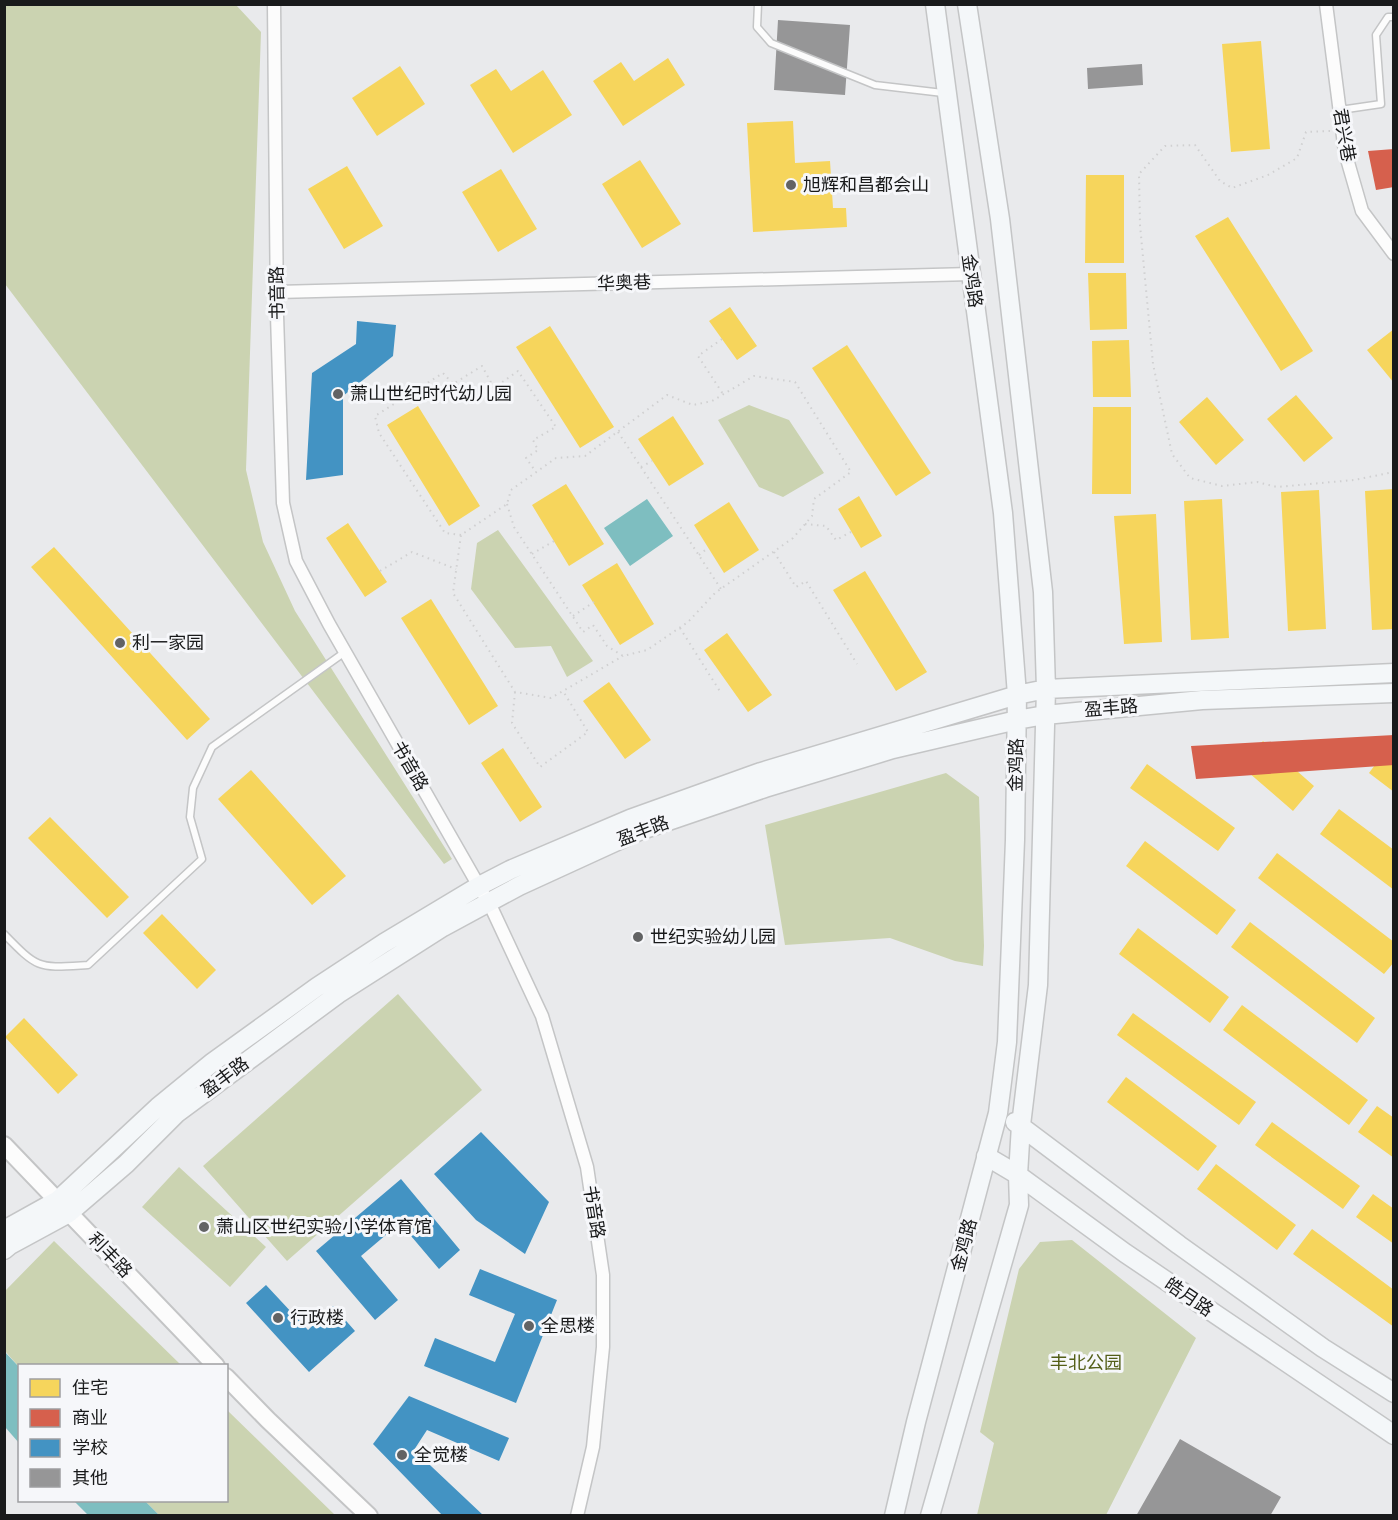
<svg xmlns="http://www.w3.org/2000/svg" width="1398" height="1520" font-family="Overpass,'Noto Sans SC',sans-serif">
<rect width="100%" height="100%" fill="#e9eaec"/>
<path fill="#cbd3b1" d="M5,5H236L261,32L246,470L263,542L295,611L452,859L444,864L5,284Z
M749,405L789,420L824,473L783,497L759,487L718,420Z
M498,530L593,661L567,677L551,646L515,648L471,589L477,543Z
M946,773L979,797L984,946L983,966L955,961L890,938L785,945L765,825Z
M398,994L482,1090L287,1261L203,1166Z
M179,1167L266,1247L230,1287L142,1207Z
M1072,1240L1196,1338L1106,1515H977L994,1443L980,1432L1019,1269L1040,1242Z
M54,1241L181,1365L19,1367L5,1351V1291Z
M227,1410L335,1515H159L145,1501L226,1500Z"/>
<path fill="#7ebec0" d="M647,499L673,536L630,566L604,528Z
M4,1351L19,1367V1443L5,1427Z
M74,1501H145L159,1515H88Z"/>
<path fill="#f6d55c" d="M1261,41L1270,149L1231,152L1222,44Z
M668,58L685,85L623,126L593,81L621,62L634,81Z
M400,66L425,104L377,136L352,98Z
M496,69L511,91L543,70L572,115L513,153L470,85Z
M793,121L795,163L830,161L833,208H846L847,227L753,232L747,123Z
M640,160L681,224L642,248L602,184Z
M347,166L383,226L344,249L308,189Z
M501,169L537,229L498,252L462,192Z
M1086,175H1124V263H1085Z
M1228,217L1313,351L1281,371L1195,236Z
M1088,273H1126L1127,329L1090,330Z
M730,307L757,346L737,360L709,321Z
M550,326L614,427L580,448L516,347Z
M1394,329V383L1367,350Z
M1129,340L1131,397H1093L1092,341Z
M847,345L931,473L896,496L812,368Z
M1296,395L1333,438L1304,462L1267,419Z
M1207,397L1244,440L1216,465L1179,422Z
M418,406L480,506L449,526L387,425Z
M1093,407H1131V494H1092Z
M673,416L704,464L669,486L638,439Z
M566,484L604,544L569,566L532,505Z
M1394,489V629L1372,630L1365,491Z
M1319,490L1326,629L1288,631L1281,492Z
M859,496L882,536L861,548L838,509Z
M1222,499L1229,638L1191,640L1184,501Z
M729,502L759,550L724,573L694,525Z
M1156,514L1162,642L1124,644L1114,516Z
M348,523L387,582L365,597L326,538Z
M54,547L210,719L187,740L31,567Z
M617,563L654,624L620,645L582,585Z
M865,571L927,672L896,691L833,590Z
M431,599L498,706L469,725L401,618Z
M727,633L772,695L748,712L704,650Z
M609,682L651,740L625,759L583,701Z
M1263,741L1314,786L1293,811L1241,766Z
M1392,742L1394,744V792L1369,773Z
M503,748L542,807L520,822L481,763Z
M1147,764L1235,828L1218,851L1130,788Z
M251,770L346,876L312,905L218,799Z
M1339,809L1394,850V890L1320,834Z
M50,817L129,897L107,918L28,838Z
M1145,841L1236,910L1217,935L1126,866Z
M1277,853L1394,942V962L1384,974L1258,878Z
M162,914L216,970L197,989L143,933Z
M1250,922L1375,1018L1357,1043L1231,947Z
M1138,928L1229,997L1210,1023L1119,954Z
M1242,1005L1368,1100L1349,1125L1223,1030Z
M1133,1013L1256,1102L1239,1125L1117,1035Z
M24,1018L78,1075L58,1094L5,1037Z
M1126,1077L1217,1146L1198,1171L1107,1102Z
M1377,1106L1394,1118V1158L1358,1132Z
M1272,1122L1360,1186L1343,1209L1255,1145Z
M1216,1164L1296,1225L1277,1250L1197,1189Z
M1373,1194L1394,1209V1244L1356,1217Z
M1312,1229L1394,1290V1327L1293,1254Z"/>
<path fill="#d6604d" d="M1394,149V187L1376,190L1368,151Z
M1394,735V765L1196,779L1191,746Z"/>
<path fill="#4393c3" d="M357,321L396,325L393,356L343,396V475L306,480L312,373L356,344Z
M481,1132L549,1202L525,1254L476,1220L434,1174Z
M401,1179L460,1250L439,1269L400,1223L361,1256L398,1300L375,1320L316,1251Z
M480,1269L557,1300L516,1403L424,1366L435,1338L495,1362L515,1314L469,1295Z
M266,1285L308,1330L333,1306L355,1331L309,1372L246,1303Z
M409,1396L509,1438L499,1461L427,1430L414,1450L484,1516H443L373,1444Z"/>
<path fill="#969697" d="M778,20L850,25L845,95L774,90Z
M1142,64L1143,85L1088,89L1087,68Z
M1180,1439L1281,1497L1270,1516H1136Z"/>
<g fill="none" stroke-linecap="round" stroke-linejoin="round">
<defs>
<path id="service" d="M758,4L757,27L771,43L875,85L943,93
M1340,110L1381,104L1376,35L1388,17H1394
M4,934C39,970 38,968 88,965L202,859L190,817L193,788L212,747L345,652"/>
<path id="minor" d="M274,4L277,315L283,503L296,561L329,624L492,909L542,1016L587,1167L603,1275V1347L593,1447L577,1516
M1326,4L1345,152L1362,211L1394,254
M277,292L971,274"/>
<path id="tertiary" d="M4,1145L216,1366
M226,1377L268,1420L369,1516"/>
<path id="secondary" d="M1015,1122L1179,1245L1323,1348L1394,1393
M986,1156L1018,1175L1125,1253L1394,1435
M4,1230L58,1200L158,1107L213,1062L317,987L384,943L479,886L510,870L630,819L761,772L1017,695L1046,689L1394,673
M4,1250L10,1245L69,1213L126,1164L177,1113L338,994L443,927L519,886L639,831L765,788L893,749L1017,720L1045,715L1202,700L1394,693
M894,1516L916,1422L998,1113L1007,1042L1015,840L1017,695L1003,513L935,4
M930,1516L1019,1205L1018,1175L1021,1125L1038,985L1046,689L1043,592L1000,219L967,4"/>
</defs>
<use href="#service" stroke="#c4c5c6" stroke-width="9"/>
<use href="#minor" stroke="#c4c5c6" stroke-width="15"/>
<use href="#tertiary" stroke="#c4c5c6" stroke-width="20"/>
<use href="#secondary" stroke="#c4c5c6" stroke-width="21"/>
<path stroke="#d0d0d1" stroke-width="2" stroke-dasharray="1.5 4.5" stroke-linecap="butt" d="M1330,131L1306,132L1297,158L1268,175L1232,188L1220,181L1195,145L1165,146L1139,174L1140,225L1153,364L1172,454L1190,478L1222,486L1257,482L1277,487L1354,480L1394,472
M722,339L698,356L723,394
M618,432L721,589
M641,467L652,461
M507,504L514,527L583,632L593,625L607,646L623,656L647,650L688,622L715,593L793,538L812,516L814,499L851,472L795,382L754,376L712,401L693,405L667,395L585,456L556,458L511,490L507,504L461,535L453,593L515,692L551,698L623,656
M805,524L826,526L836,540L851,532
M461,535L445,533L379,433L375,416L443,373L453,384L482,366L494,388L518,371L556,427L533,440L538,450L526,458L536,472
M774,552L796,587L806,581L857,664
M532,554L554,541
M699,555L708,548
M380,571L412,552L456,569
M573,616L594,602
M680,628L721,693
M515,692L512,723L540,767L588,732L563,691"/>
<use href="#service" stroke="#fcfcfc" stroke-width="6"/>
<use href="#minor" stroke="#fcfcfc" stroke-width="12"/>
<use href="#tertiary" stroke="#fcfcfc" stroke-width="16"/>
<use href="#secondary" stroke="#f4f7f9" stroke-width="18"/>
</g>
<g fill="#626364" stroke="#f6f7fa" stroke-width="2">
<circle cx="791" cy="185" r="6"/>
<circle cx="338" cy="394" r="6"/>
<circle cx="120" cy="643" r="6"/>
<circle cx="638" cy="937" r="6"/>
<circle cx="204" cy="1227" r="6"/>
<circle cx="278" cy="1318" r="6"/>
<circle cx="529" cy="1326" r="6"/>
<circle cx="402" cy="1455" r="6"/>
</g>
<g text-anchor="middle" stroke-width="6" stroke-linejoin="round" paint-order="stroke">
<g font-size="18" fill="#191a1b" stroke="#f6f7fa">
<text transform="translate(1344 135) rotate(80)" y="6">君兴巷</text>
<text transform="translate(972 281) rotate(82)" y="6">金鸡路</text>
<text transform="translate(624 283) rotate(-2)" y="6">华奥巷</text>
<text transform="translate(277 293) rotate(-91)" y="6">书音路</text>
<text transform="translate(1111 708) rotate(-5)" y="6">盈丰路</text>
<text transform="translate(1016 765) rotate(-89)" y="6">金鸡路</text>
<text transform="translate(410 766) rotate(60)" y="6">书音路</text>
<text transform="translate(643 831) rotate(-21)" y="6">盈丰路</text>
<text transform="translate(225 1077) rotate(-37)" y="6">盈丰路</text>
<text transform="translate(594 1212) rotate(81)" y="6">书音路</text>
<text transform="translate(964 1245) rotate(-75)" y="6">金鸡路</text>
<text transform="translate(110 1255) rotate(46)" y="6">利丰路</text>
<text transform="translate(1189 1297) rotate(34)" y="6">皓月路</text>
</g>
<g font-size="18" fill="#191a1b" stroke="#f6f7fa" text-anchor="start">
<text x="803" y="191">旭辉和昌都会山</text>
<text x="350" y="400">萧山世纪时代幼儿园</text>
<text x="132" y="649">利一家园</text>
<text x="650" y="943">世纪实验幼儿园</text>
<text x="216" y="1233">萧山区世纪实验小学体育馆</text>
<text x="290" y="1324">行政楼</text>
<text x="541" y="1332">全思楼</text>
<text x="414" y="1461">全觉楼</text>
</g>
<g font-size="18" fill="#535e18" stroke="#f6f7fa">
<text x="1086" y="1369">丰北公园</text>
</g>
</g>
<rect width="1398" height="1520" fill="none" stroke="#191a1b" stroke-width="12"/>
<rect x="18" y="1364" width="210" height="138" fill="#f6f7fa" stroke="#9e9fa1" stroke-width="1.5"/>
<rect x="30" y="1379" width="30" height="18" fill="#f6d55c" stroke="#9e9fa1" stroke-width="1.5"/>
<text x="72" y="1394" font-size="18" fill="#191a1b">住宅</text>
<rect x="30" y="1409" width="30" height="18" fill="#d6604d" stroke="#9e9fa1" stroke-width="1.5"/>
<text x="72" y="1424" font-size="18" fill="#191a1b">商业</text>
<rect x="30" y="1439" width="30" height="18" fill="#4393c3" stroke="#9e9fa1" stroke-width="1.5"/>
<text x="72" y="1454" font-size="18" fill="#191a1b">学校</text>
<rect x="30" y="1469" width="30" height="18" fill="#969697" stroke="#9e9fa1" stroke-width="1.5"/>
<text x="72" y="1484" font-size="18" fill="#191a1b">其他</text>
</svg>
